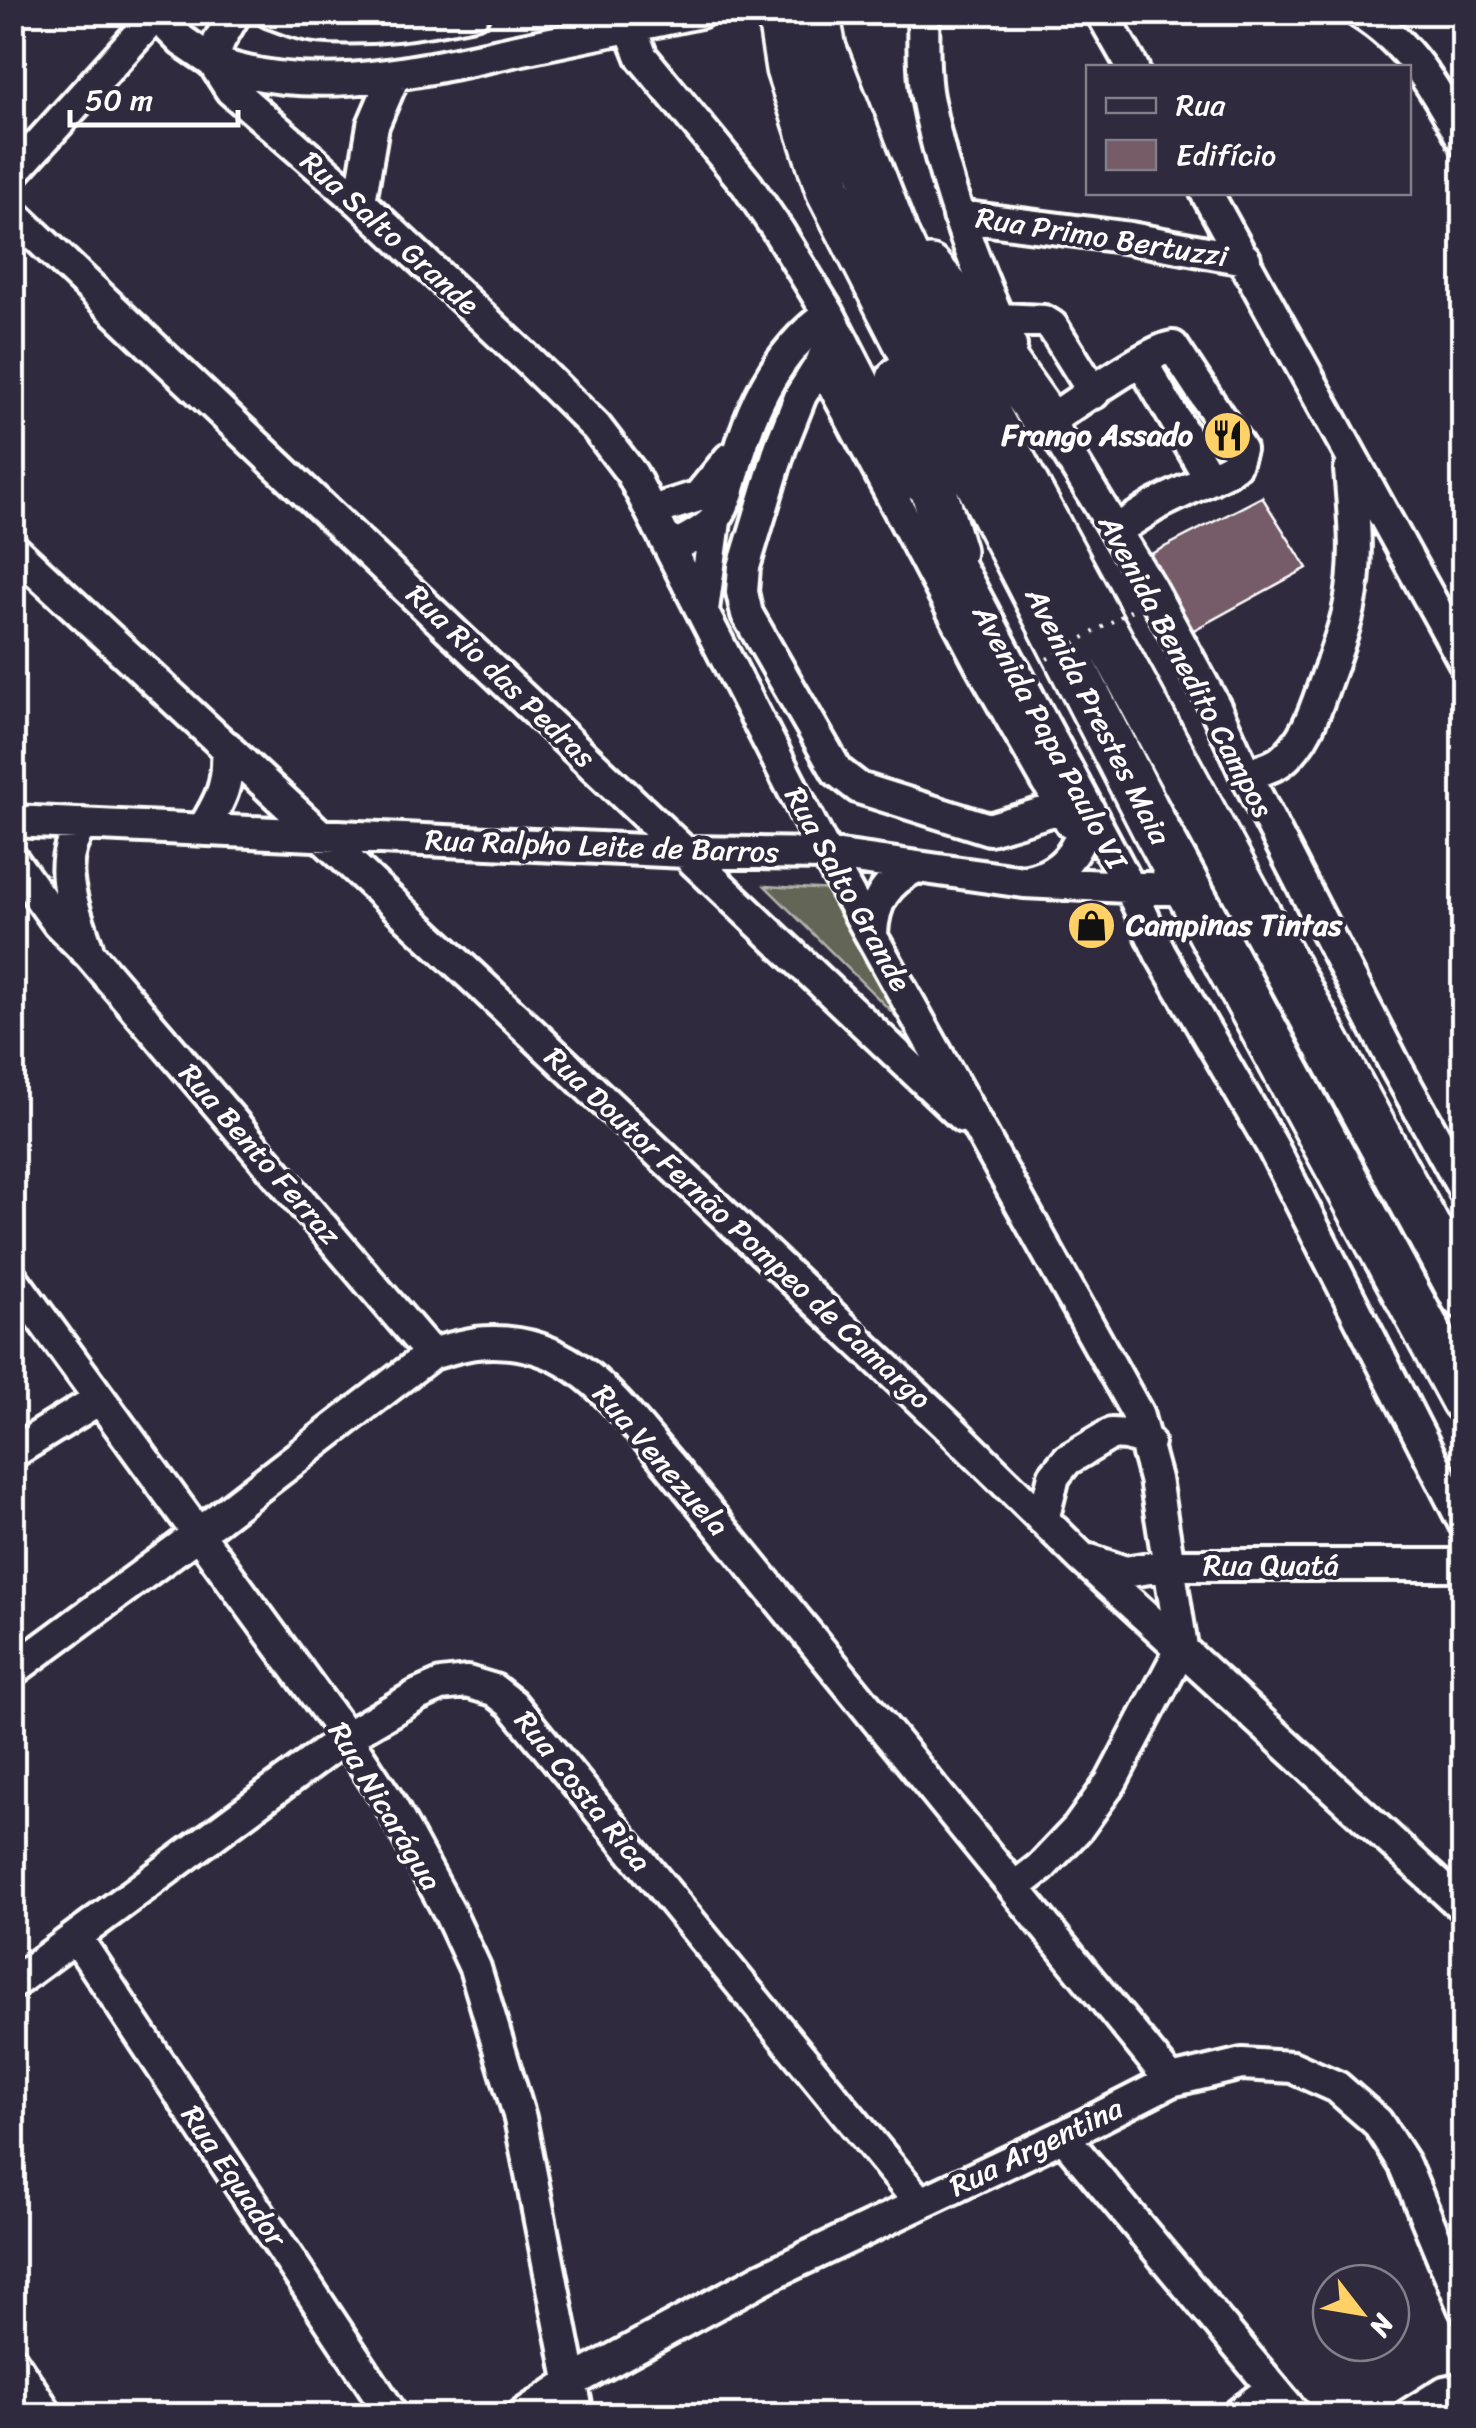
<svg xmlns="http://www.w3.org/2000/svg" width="1476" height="2428" font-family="Sriracha,sans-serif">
<rect width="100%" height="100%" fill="#2f2a3d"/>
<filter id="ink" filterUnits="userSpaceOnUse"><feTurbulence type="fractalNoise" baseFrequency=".01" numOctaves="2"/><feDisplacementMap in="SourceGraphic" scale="20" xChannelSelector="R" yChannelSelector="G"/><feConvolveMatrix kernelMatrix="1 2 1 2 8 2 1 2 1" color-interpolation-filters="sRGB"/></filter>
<g filter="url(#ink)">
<path fill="#636557" stroke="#b1b2ab" stroke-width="2.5" d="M765,886L833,890L919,1039Z"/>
<path fill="#755c67" stroke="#fff" stroke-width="2.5" d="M1262,497L1307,568L1190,632L1149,555Z"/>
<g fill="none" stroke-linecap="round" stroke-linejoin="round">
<defs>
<path id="minor" d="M153,12L182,41L213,62L231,90L360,202L531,363L596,427L632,474L826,854L1137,1413L1155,1479L1182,1647L1111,1782L1078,1828L1041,1867L1014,1888
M270,12C285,17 301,25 316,26C370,31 421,23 474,12
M635,12L630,27L642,57L747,185L779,232L829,314L916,484
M923,12C924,40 922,70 927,97C944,184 974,267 1011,346
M1101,12L1133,68
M1359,12C1410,43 1436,90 1464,141
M213,62C311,98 414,72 513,51C575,38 637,25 700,12
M213,62L219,41L236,12
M12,174L156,15
M1206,192L1464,661
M360,202L373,125L394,76
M12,213L963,1117
M958,216L1130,238L1245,259
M998,319L1044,321L1052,326L1094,393
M839,335L801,395L780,448L744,567L742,592L747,614L837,771L859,788L989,829L1060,808
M823,358L835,388L980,663L1071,823
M1141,361L1210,479
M1039,406L1149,586L1215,707L1246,775L1397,1069L1464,1190
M1047,422C1072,406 1151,349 1173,347L1240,449L1235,465L1228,470L1156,505L1115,531
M652,511L699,496L729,459
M942,534L1130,888L1160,953L1272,1146L1464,1523
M12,548L480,984L949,1427L1082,1558L1464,1908
M672,548C685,540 707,531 716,518C728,500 733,474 739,453C755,398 781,347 829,314
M703,610L715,521
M1246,775C1257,771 1272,768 1281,761C1304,743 1314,714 1323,688C1332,662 1343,635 1349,608C1359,563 1354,516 1350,470
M12,821L686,852L826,854L1024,882L1189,890
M83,824C53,862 73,906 87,947
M203,829C222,798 229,784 227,747
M12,859L58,923L90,955L431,1354
M1028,881C1065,874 1090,841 1082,802
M872,935C873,902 886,882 916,867
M12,1278L346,1737L389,1802L449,1912L475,1968L520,2118L578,2416
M12,1453L99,1399
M1043,1520L1054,1476L1067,1460L1111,1434L1127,1435L1148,1442
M1090,1560L1125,1572L1168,1565H1464
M12,1671L199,1533L431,1354C446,1350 461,1345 476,1343C571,1333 614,1401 669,1464L1171,2081
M76,1937L393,2416
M12,1984L346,1737L418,1695L441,1685L467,1682L494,1690L512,1704L920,2203
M1063,2136L1296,2416
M12,2361L48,2416
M521,2416L572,2382L763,2278L1063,2136L1171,2081L1242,2064L1292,2067L1337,2087L1377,2122L1404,2164L1464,2308
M1236,2416L1272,2388
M1407,2416L1445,2392L1464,2388"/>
<path id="highway" d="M780,12L789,69L829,190L1157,832L1464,1400
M816,12L823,49L895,235L928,305L1464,1296
M930,269L984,333L1047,422
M900,379L952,551"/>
</defs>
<use href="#minor" stroke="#fff" stroke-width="38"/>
<use href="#highway" stroke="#fff" stroke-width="52"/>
<use href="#minor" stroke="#2f2a3d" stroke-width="30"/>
<use href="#highway" stroke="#2f2a3d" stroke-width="45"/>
<path stroke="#fff" stroke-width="4" stroke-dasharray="2.5 8" stroke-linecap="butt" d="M1047,659L1139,606"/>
</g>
</g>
<defs>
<symbol id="restaurant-disc" viewBox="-11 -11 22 22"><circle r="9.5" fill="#ffd166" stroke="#2f2a3d"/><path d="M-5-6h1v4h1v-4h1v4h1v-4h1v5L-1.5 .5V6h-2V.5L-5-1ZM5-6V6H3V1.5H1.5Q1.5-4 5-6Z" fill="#111"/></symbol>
<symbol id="shop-disc" viewBox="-11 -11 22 22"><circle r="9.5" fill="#ffd166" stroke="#2f2a3d"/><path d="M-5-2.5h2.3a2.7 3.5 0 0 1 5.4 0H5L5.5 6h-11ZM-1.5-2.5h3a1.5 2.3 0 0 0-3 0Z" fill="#111"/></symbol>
</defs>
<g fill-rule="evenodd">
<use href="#restaurant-disc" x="1200" y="408" width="55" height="55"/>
<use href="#shop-disc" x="1064" y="898" width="55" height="55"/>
</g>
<g text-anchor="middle" stroke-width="8" stroke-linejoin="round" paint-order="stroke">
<g font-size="30" fill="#fff" stroke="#2f2a3d">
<text transform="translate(390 233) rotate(42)" y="10">Rua Salto Grande</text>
<text transform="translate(1102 237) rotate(9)" y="10">Rua Primo Bertuzzi</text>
<text transform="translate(1186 666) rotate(62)" y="10">Avenida Benedito Campos</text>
<text transform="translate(501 676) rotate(44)" y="10">Rua Rio das Pedras</text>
<text transform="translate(1098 716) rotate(63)" y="10">Avenida Prestes Maia</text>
<text transform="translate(1050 737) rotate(62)" y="10">Avenida Papa Paulo VI</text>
<text transform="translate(602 846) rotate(2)" y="10">Rua Ralpho Leite de Barros</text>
<text transform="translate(848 889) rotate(61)" y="10">Rua Salto Grande</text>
<text transform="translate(260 1154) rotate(49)" y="10">Rua Bento Ferraz</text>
<text transform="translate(738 1228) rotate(43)" y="10">Rua Doutor Fernão Pompeo de Camargo</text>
<text transform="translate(661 1460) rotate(49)" y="10">Rua Venezuela</text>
<text x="1271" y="1575">Rua Quatá</text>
<text transform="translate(583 1791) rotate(51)" y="10">Rua Costa Rica</text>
<text transform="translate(385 1806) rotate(59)" y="10">Rua Nicarágua</text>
<text transform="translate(1036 2147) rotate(-26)" y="10">Rua Argentina</text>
<text transform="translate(234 2176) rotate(56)" y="10">Rua Equador</text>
</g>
<g font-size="30" font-weight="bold" fill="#fff" stroke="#2f2a3d" text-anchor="end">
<text x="1193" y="445">Frango Assado</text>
<text x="1126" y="935" text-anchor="start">Campinas Tintas</text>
</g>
</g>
<rect width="1476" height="2428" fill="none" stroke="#2f2a3d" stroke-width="50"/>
<rect x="25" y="25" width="1426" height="2378" fill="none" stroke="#fff" stroke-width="4" filter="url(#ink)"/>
<rect x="1086" y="65" width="325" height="130" fill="#2f2a3d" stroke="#827f8b" stroke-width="2.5"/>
<rect x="1106" y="98" width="50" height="15" fill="#2f2a3d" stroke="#827f8b" stroke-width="2.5"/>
<text x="1176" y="115" font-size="30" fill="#ffffff">Rua</text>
<rect x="1106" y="140" width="50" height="30" fill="#755c67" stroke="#827f8b" stroke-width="2.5"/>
<text x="1176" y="165" font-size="30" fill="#ffffff">Edifício</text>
<g transform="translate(1361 2313) rotate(121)"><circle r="48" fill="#2f2a3d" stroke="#827f8b" stroke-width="2.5"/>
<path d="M0-8L18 38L0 25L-18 38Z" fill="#ffd166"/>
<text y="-15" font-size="28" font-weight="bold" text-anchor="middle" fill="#ffffff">N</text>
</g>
<path d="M70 110v15h168v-15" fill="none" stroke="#ffffff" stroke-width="5"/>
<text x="85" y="110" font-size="30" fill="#ffffff" stroke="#2f2a3d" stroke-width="8" paint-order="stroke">50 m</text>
</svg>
